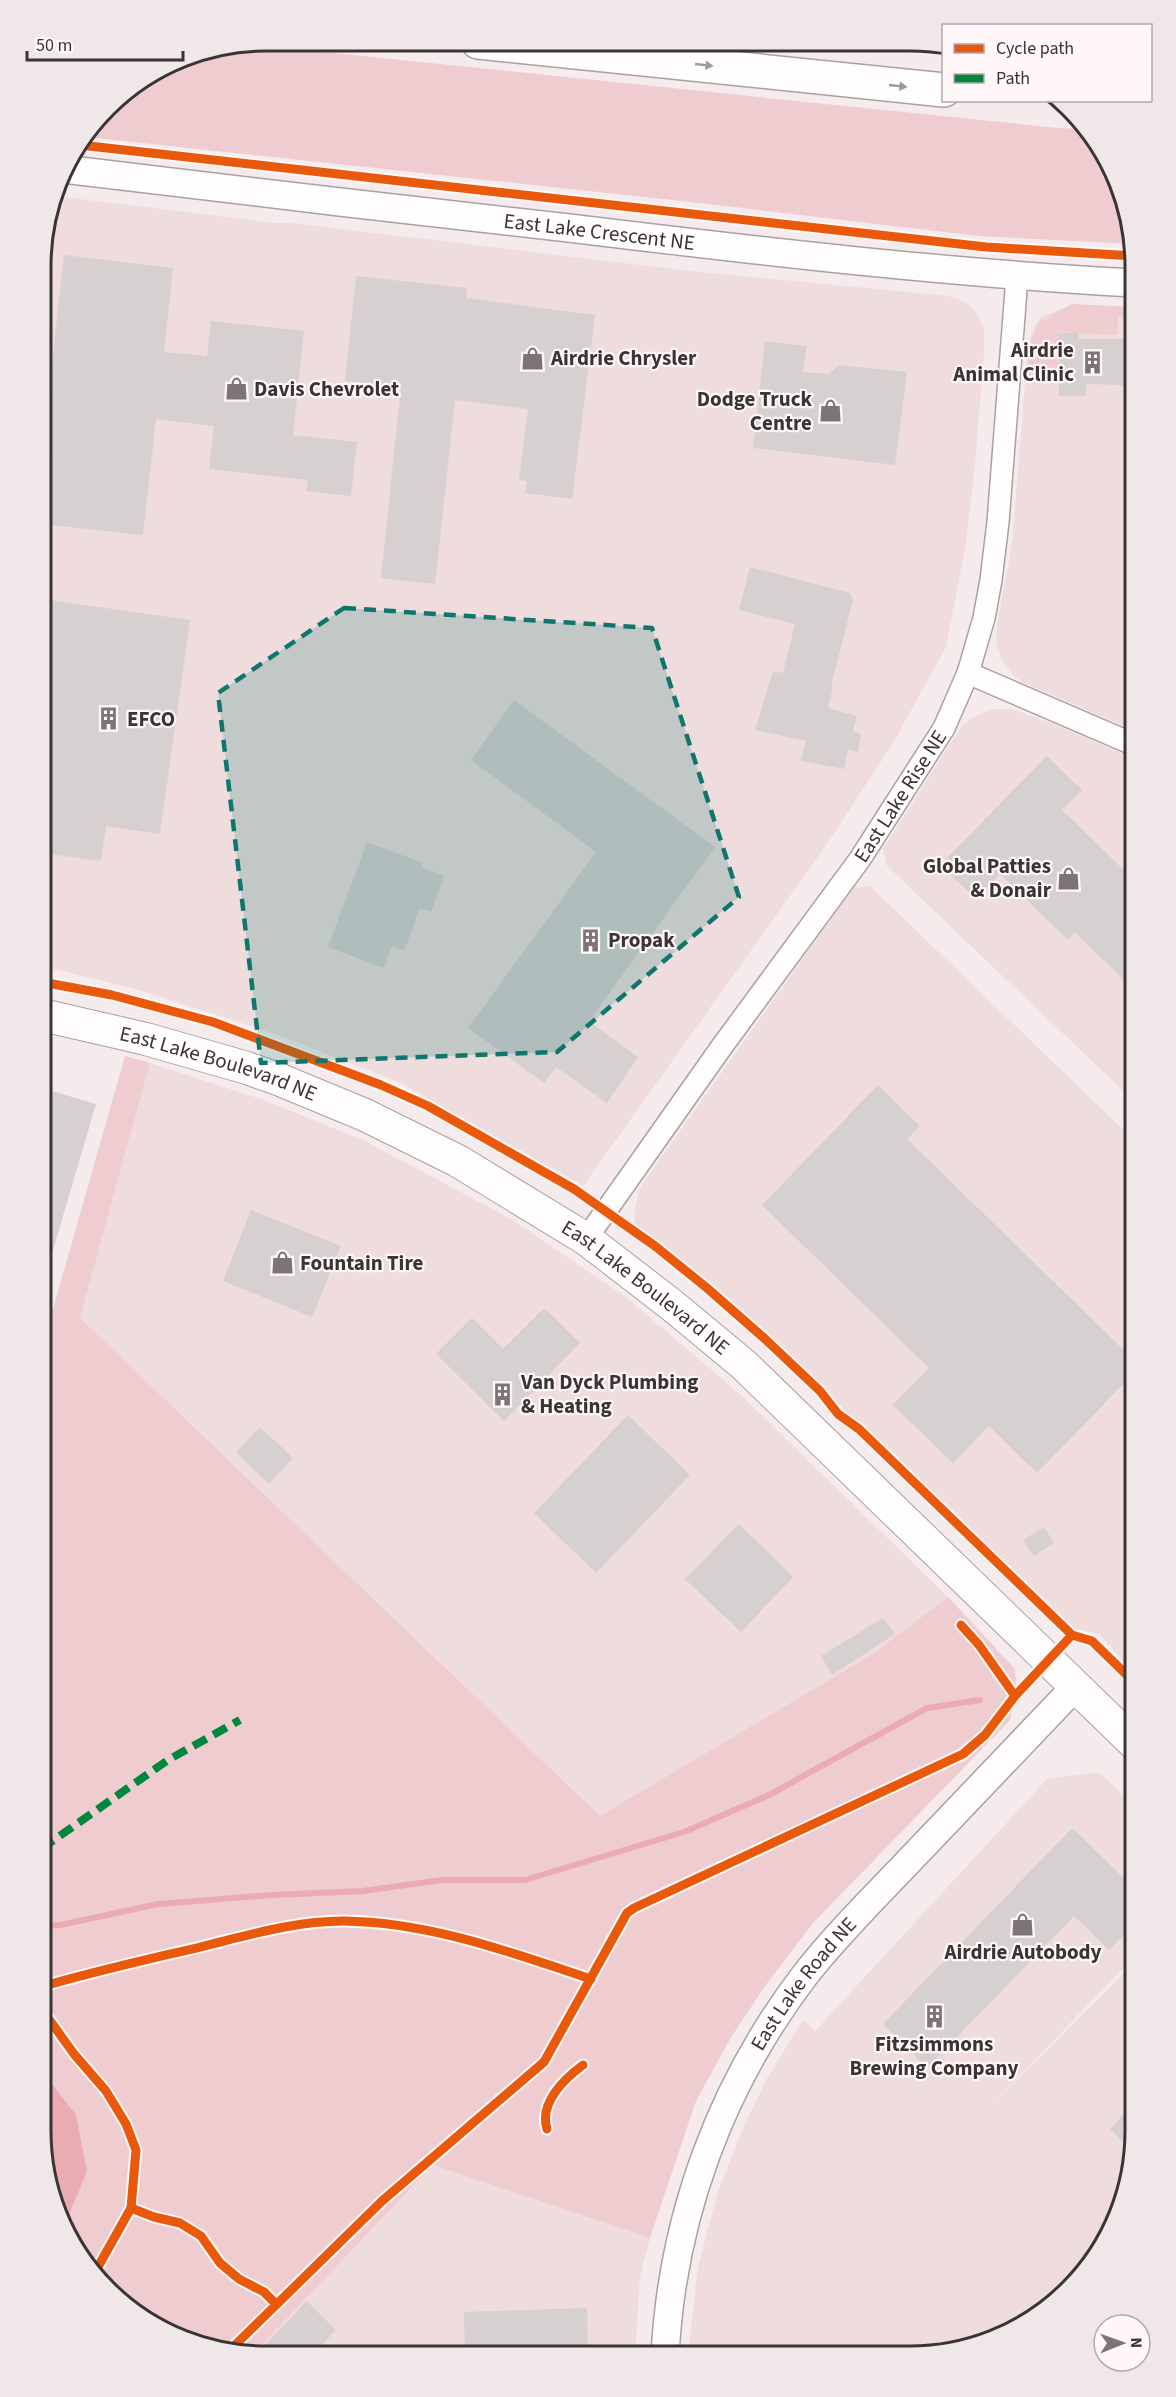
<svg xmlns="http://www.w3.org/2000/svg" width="1176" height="2397" font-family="'Source Sans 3',sans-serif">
<rect width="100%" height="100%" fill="#f5ebec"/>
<path fill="#efdcdd" d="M55,196L275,223H291L690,271L948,296L964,301L975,310L984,329V351L975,465L966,543L946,647L893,743L827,844L583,1186L401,1083L279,1035L136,989L42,966V237Z
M1071,305L1135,308V731L1024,683L1013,675L1001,659L996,642L997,624L1012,545L1028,344L1034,327L1041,317Z
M993,709H1012L1056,725L1135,759V1102L887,866L883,849L961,727L975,716Z
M870,886L1135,1141V1674L1099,1634L1073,1628L1060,1618L751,1320L635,1225V1208L639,1190L648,1176L853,888Z
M150,1063L261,1099L365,1141L511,1219L627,1298L742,1396L948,1597L871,1655L600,1816L80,1318Z
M1099,1772L1135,1807V1956L982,2115L1135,1962V2146L1118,2217L1089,2269L1036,2318L982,2345L910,2356H688L698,2267L718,2192L740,2135L766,2080L803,2020L815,2031L1047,1779Z
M433,2165L650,2238L640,2277L635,2356L252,2355Z"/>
<path fill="#eecccf" d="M246,44L1058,128L1087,129L1097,140L1124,194L1132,244L979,236L691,202L86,137L117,97L180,58Z
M1072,304L1135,307V318L1118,317L1117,335L1059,332L1058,378H1035L1034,384L1026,381C1028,358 1029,338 1042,318L1046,321L1055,313Z
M125,1056L150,1063L80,1318L600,1816L871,1655L948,1597L1015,1669L1016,1687L1010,1720L813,1923L765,1986L730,2039L696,2101L650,2238L433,2165L252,2355H236L166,2333L118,2301L78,2256L52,2203L41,2131V1314L53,1309Z"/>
<path fill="#eaabb3" d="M41,2070L76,2115L87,2171L64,2227C40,2179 41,2124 41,2070Z"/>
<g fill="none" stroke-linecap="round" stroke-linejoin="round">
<path stroke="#eaabb3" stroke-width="6" d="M41,1926L60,1925L158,1904L272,1895L363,1891L442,1880H525L684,1832L769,1795L927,1708L980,1700"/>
</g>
<path fill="#d7d0d0" d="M64,255L173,268L164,352L207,356L211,321L304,331L293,435L357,442L351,496L306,491L308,480L209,469L214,426L156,419L143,535L42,524V454Z
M356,276L467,288L466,298L595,315L572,499L525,493L527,481L519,480L528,409L455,400L435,584L381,578L401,387L345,381Z
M1059,333H1079V339H1125V385L1086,384V396H1059Z
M765,341L807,346L803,372L829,374L839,365L907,372L895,465L753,448Z
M750,567L850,593L853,600L831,686L833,687L828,708L857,716L853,731L861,734L858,752L848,750L844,769L801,761L806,741L755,730L773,671L783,673L795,624L739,610Z
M42,599L190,620L160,834L106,826L101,861L43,853L48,818H42Z
M514,700L715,847L589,1021L638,1057L607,1103L556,1067L544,1083L468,1028L596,852L471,760Z
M1047,756L1082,790L1062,810L1130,876L1124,883L1135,894V990L1075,933L1068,940L1000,874L976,899L940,865Z
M367,842L423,863L421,867L444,876L431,912L420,908L404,951L392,946L384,968L328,947Z
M878,1085L920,1126L907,1139L1135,1361V1372L1037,1473L989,1426L953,1463L893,1405L929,1368L762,1205Z
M42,1088L96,1104L46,1274L41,1273Z
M251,1210L341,1246L312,1317L223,1281Z
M544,1308L580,1343L504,1421L436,1354L472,1318L503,1349Z
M628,1415L690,1475L596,1573L534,1513Z
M260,1427L293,1458L269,1484L236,1452Z
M739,1524L793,1577L741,1632L685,1579Z
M1044,1527L1054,1543L1034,1556L1023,1540Z
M883,1618L895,1634L832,1675L821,1656Z
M1072,1828L1135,1889V1924L1109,1950L1074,1916L927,2068L883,2024Z
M1135,2103V2146L1134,2152L1110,2129Z
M307,2301L336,2330L312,2355H255Z
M587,2308L588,2356L465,2355L464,2312Z"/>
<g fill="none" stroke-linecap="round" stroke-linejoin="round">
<defs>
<g id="minor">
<path d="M968,673L1135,745"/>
<path id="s1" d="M586,1239L723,1045L860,859L944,728L968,673L984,618L991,580L998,522L1017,277"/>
</g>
<g id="tertiary">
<path id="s2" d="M63,169C232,190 400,209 569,228C758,251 946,273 1135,283"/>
<path id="s3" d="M665,2356C672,2217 721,2085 805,1975C837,1934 874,1898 909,1861C965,1803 1020,1745 1075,1687"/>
</g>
<g id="secondary">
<path id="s4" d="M42,1015L146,1039L247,1068L278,1079L365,1115L458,1161L586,1239L673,1306L744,1365L1135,1744"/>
</g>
<path id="motorway" d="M478,42L944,90"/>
</defs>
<use href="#minor" stroke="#a8a0a1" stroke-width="24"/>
<use href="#tertiary" stroke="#a8a0a1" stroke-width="30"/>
<use href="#secondary" stroke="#a8a0a1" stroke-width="34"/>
<use href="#motorway" stroke="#a8a0a1" stroke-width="36"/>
<use href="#minor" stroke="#fefcfc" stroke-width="21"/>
<use href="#tertiary" stroke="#fefcfc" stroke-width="27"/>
<use href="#secondary" stroke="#fefcfc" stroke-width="32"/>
<use href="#motorway" stroke="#fefcfc" stroke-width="33"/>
<path stroke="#00873e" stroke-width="8" stroke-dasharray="15 8" stroke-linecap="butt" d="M41,1849L168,1760L240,1720"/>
<defs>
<path id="cycleway" d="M80,145L986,247L1134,256
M42,982L112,995L213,1022L381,1085L428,1106L574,1189L655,1246L707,1288L764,1338L820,1391L838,1414L859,1429L1072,1635L1092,1641L1135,1683
M961,1625L979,1645L1015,1696
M41,1987C95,1971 150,1959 204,1946C249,1935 296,1921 343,1921C429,1922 510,1952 591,1979
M41,2008L74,2054L106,2091L126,2124L136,2150L131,2208L94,2274
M547,2129C539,2103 564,2079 583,2065
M131,2208L154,2217L180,2223L201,2236L220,2263L239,2279L264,2292L276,2304
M228,2352L382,2201L544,2062L627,1913L634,1908L963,1754L985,1735L1015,1696L1072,1635"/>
</defs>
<use href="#cycleway" stroke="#fff7f8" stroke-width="13"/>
<use href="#cycleway" stroke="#e8590c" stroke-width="9"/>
</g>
<defs><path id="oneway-solid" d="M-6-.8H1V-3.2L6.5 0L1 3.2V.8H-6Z" transform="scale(1.5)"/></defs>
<g fill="#9c9898">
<use href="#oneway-solid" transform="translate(704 65) rotate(6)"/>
<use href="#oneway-solid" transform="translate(898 86) rotate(6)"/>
</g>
<path fill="#0f766e" fill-opacity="0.2" stroke="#0f766e" stroke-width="4.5" stroke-dasharray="12 8" stroke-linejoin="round" d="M344,608L652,628L739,897L557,1052L261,1063L218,693Z"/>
<defs>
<symbol id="shop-bare" viewBox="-9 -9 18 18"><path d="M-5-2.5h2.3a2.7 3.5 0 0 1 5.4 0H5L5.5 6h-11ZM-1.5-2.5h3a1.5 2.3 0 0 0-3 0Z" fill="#7c7475" stroke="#fff7f8" stroke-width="2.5" paint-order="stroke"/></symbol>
<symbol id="building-bare" viewBox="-9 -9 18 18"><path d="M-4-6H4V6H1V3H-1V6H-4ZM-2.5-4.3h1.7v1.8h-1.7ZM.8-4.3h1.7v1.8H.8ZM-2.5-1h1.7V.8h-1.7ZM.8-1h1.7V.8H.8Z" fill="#7c7475" stroke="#fff7f8" stroke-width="2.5" paint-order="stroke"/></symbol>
</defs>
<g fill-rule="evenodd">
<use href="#shop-bare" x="516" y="342" width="33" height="33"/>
<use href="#building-bare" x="1076" y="346" width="33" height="33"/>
<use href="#shop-bare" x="220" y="372" width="33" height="33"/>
<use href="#shop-bare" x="814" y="394" width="33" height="33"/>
<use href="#building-bare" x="92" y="702" width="33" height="33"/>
<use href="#shop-bare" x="1052" y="862" width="33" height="33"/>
<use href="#building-bare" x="574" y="924" width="33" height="33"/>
<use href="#shop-bare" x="266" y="1246" width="33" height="33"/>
<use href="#building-bare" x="486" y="1378" width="33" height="33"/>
<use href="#shop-bare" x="1006" y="1908" width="33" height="33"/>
<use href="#building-bare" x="918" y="2000" width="33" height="33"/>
</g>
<g text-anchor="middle" stroke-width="4.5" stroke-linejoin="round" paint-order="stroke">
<g font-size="21" fill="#3b3435" stroke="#fff7f8">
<text dy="7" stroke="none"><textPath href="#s2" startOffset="540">East Lake Crescent NE</textPath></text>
<text dy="7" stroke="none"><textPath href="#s1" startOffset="543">East Lake Rise NE</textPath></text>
<text dy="7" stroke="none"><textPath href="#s4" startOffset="183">East Lake Boulevard NE</textPath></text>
<text dy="7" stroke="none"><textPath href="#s4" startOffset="669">East Lake Boulevard NE</textPath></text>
<text dy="7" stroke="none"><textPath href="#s3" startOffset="404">East Lake Road NE</textPath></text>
</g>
<g font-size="21" font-weight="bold" fill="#3b3435" stroke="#fff7f8" text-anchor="start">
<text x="1074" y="357" text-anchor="end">Airdrie<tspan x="1074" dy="24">Animal Clinic</tspan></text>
<text x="551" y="365">Airdrie Chrysler</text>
<text x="254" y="396">Davis Chevrolet</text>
<text x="812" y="406" text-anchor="end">Dodge Truck<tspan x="812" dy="24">Centre</tspan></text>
<text x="127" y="726">EFCO</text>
<text x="1051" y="873" text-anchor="end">Global Patties<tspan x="1051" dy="24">&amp; Donair</tspan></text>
<text x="608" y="947">Propak</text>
<text x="300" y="1270">Fountain Tire</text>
<text x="521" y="1389">Van Dyck Plumbing<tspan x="521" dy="24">&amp; Heating</tspan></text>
<text x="1023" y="1959" text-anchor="middle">Airdrie Autobody</text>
<text x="934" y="2051" text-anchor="middle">Fitzsimmons<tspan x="934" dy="24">Brewing Company</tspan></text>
</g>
</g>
<path d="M0 0H1176V2397H0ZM266 51H910A215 215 0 0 1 1125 266V2131A215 215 0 0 1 910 2346H266A215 215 0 0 1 51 2131V266A215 215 0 0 1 266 51Z" fill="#efe7e8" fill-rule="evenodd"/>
<path fill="none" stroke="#3b3435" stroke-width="3" d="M266 51H910A215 215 0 0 1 1125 266V2131A215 215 0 0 1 910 2346H266A215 215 0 0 1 51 2131V266A215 215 0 0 1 266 51Z"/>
<rect x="942" y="24" width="210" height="78" fill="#fff7f8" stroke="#b1a9aa" stroke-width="1.5"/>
<rect x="954" y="44" width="30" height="9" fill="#e8590c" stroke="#b1a9aa" stroke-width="1.5"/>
<text x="996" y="54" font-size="18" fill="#3b3435">Cycle path</text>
<rect x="954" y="74" width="30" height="9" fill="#00873e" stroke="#b1a9aa" stroke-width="1.5"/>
<text x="996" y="84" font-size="18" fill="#3b3435">Path</text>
<g transform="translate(1122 2343) rotate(89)"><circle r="28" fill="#fff7f8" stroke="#b1a9aa" stroke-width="1.5"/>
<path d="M0-4.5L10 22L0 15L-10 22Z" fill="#7c7475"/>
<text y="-9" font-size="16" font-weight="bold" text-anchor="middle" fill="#3b3435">N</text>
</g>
<path d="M27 51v9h156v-9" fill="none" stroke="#3b3435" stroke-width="3"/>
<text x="36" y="51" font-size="18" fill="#3b3435" stroke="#fff7f8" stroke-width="4.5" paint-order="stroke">50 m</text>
</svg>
